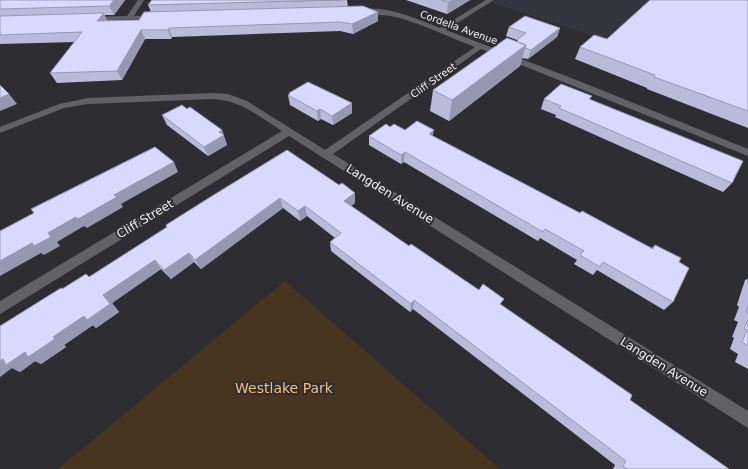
<svg xmlns="http://www.w3.org/2000/svg" width="748" height="469" font-family="'DejaVu Sans',sans-serif">
<rect width="100%" height="100%" fill="#2e2e32"/>
<path fill="#35353f" d="M484,0H748V86Z"/>
<path fill="#483521" d="M285,281L500,469H58Z"/>
<g fill="none" stroke-linecap="round" stroke-linejoin="round">
<path fill="#616166" fill-rule="evenodd" d="M138,0H144L134,16L157,15L160,17L159,18L91,21L87,19L91,17L127,16Z
M486,0H494L446,30L579,81L748,149V156L481,49L333,154L748,411V428L289,136L0,314V301L282,131C258,116 241,100 212,99L88,104L64,108L0,133V127L59,104L88,98L212,93L228,94L247,101L325,150L475,47C449,37 426,26 400,18C385,14 371,15 357,12V10C383,4 415,18 440,28Z"/>
</g>
<path fill="#bbbadb" d="M0,0H125L114,15H104L107,21L139,20L151,12L148,5L347,0L348,7L378,21L353,34L340,31L172,37L171,39H145L122,80L57,83L50,73L75,42L0,44Z
M406,0H470L447,14Z
M748,0V128L647,89V88L575,59L580,47Z
M509,27L560,28L557,37L528,59L522,58L520,66L449,121L430,111L433,90L517,42V40L506,36Z
M289,93L352,113L333,125L321,119L318,121L290,105L288,95L289,94Z
M592,96L590,99L732,183L723,192L555,117L556,115L541,109L544,99Z
M187,109L222,130L227,145L208,156L167,125L162,115Z
M390,127L433,136L580,213L652,248L655,245L679,262L673,302L664,310L597,270L593,275L574,264L577,260L540,238L538,241L404,162L401,164L369,145V136Z
M287,150L355,203L351,206L409,246L501,305L630,400L729,469H613L615,465L413,309L410,312L331,251L330,242L335,238L307,216L300,221L283,208L201,269L194,262L171,279L161,269L112,303L119,312L96,328L93,325L64,345L66,347L41,364L35,361L20,372L12,368L61,288L63,289L89,277Z
M748,279V369L735,362L738,354L730,349L734,338L732,337L738,322L734,320L739,307L737,305L745,280Z"/>
<path fill="#9897b2" d="M114,0H125L114,15L109,6Z
M452,0H470L447,14L448,2Z
M378,12V21L353,34L352,24Z
M104,13L108,22L97,21Z
M169,28L172,37L171,39L168,30Z
M560,28L557,37L528,59L531,50Z
M141,30L145,39L122,80L117,71Z
M526,45L520,66L449,121L452,100Z
M9,94L17,104L0,111V98Z
M352,103V113L333,125L332,116Z
M320,109L321,119L318,121L317,111Z
M222,130L227,145L208,156L204,147L219,132Z
M434,130L432,139L429,134Z
M405,152L404,162L401,164V155Z
M174,162L178,172L121,204L123,207L87,228L84,226L57,242L60,246L44,255L41,253L0,276V261L32,243L48,233L114,195Z
M355,193V203L345,211L344,201Z
M280,198L283,208L201,269L195,260Z
M305,206L307,216L300,221L298,211Z
M189,253L194,262L171,279L164,270Z
M155,260L161,269L112,303L119,312L96,328L93,325L64,345L66,347L41,364L35,361L20,372L12,368L0,377V361L3,359L53,337L103,295Z
M414,300L413,309L410,312L411,304Z"/>
<path fill="#d9d8ff" stroke="#9897b2" d="M0,0H114L109,6L0,9Z
M152,0H338L148,5Z
M441,0H452L448,2Z
M650,0H748V111L654,77L655,75L580,47L594,35L607,39Z
M363,6L378,12L352,24L340,22L169,28L168,30H141L117,71L50,73L82,32L0,35V16L104,13L97,21L139,20L144,12Z
M525,16L560,28L531,50L525,48L526,45L517,42L518,39L526,33L509,27Z
M507,38L526,45L452,100L433,90Z
M308,82L352,103L332,116L320,109L317,111L288,95L290,94L289,93Z
M561,84L592,96L589,99L743,161L732,183L559,108L561,106L544,99Z
M0,85L9,94L0,98Z
M182,105L187,109L190,107L222,130L219,132L224,135L204,147L162,115Z
M417,121L434,130L429,134L580,213L582,211L653,249L655,245L681,258L679,262L689,268L673,302L603,262L600,267L580,255L584,251L545,229L543,232L405,152L401,155L369,136L386,124L390,127L394,124L405,130Z
M155,147L174,162L114,195L117,197L78,219L76,217L48,233L51,237L34,246L32,243L0,261V231L34,213L31,209Z
M287,150L339,185L342,183L355,193L344,201L409,246L411,244L479,290L483,284L504,299L500,304L632,395L630,400L729,469H627L623,466L626,461L414,300L411,304L330,242L341,233L305,206L298,211L280,198L195,260L189,253L164,270L155,260L103,295L110,304L87,320L84,316L53,337L55,339L28,357L25,352L6,365L3,359L0,361V326L61,288L62,289L86,274L89,277L164,229L167,227L166,225L212,196Z
M748,306V314L746,312Z
M748,320V346L742,342L747,330L744,329Z"/>
<g text-anchor="middle" stroke-width="4" stroke-linejoin="round" paint-order="stroke">
<g font-size="10" fill="#f1f1f4" stroke="#2e2e32">
<text transform="translate(459 27) rotate(20)" y="4">Cordella Avenue</text>
<text transform="translate(433 80) rotate(-35)" y="4">Cliff Street</text>
</g>
<g font-size="12" fill="#f1f1f4" stroke="#2e2e32">
<text transform="translate(390 194) rotate(32)" y="4">Langden Avenue</text>
<text transform="translate(145 219) rotate(-31)" y="4">Cliff Street</text>
<text transform="translate(664 367) rotate(32)" y="4">Langden Avenue</text>
</g>
<g font-size="14" fill="#f3be84" stroke="#2e2e32">
<text x="284" y="393">Westlake Park</text>
</g>
</g>
</svg>
